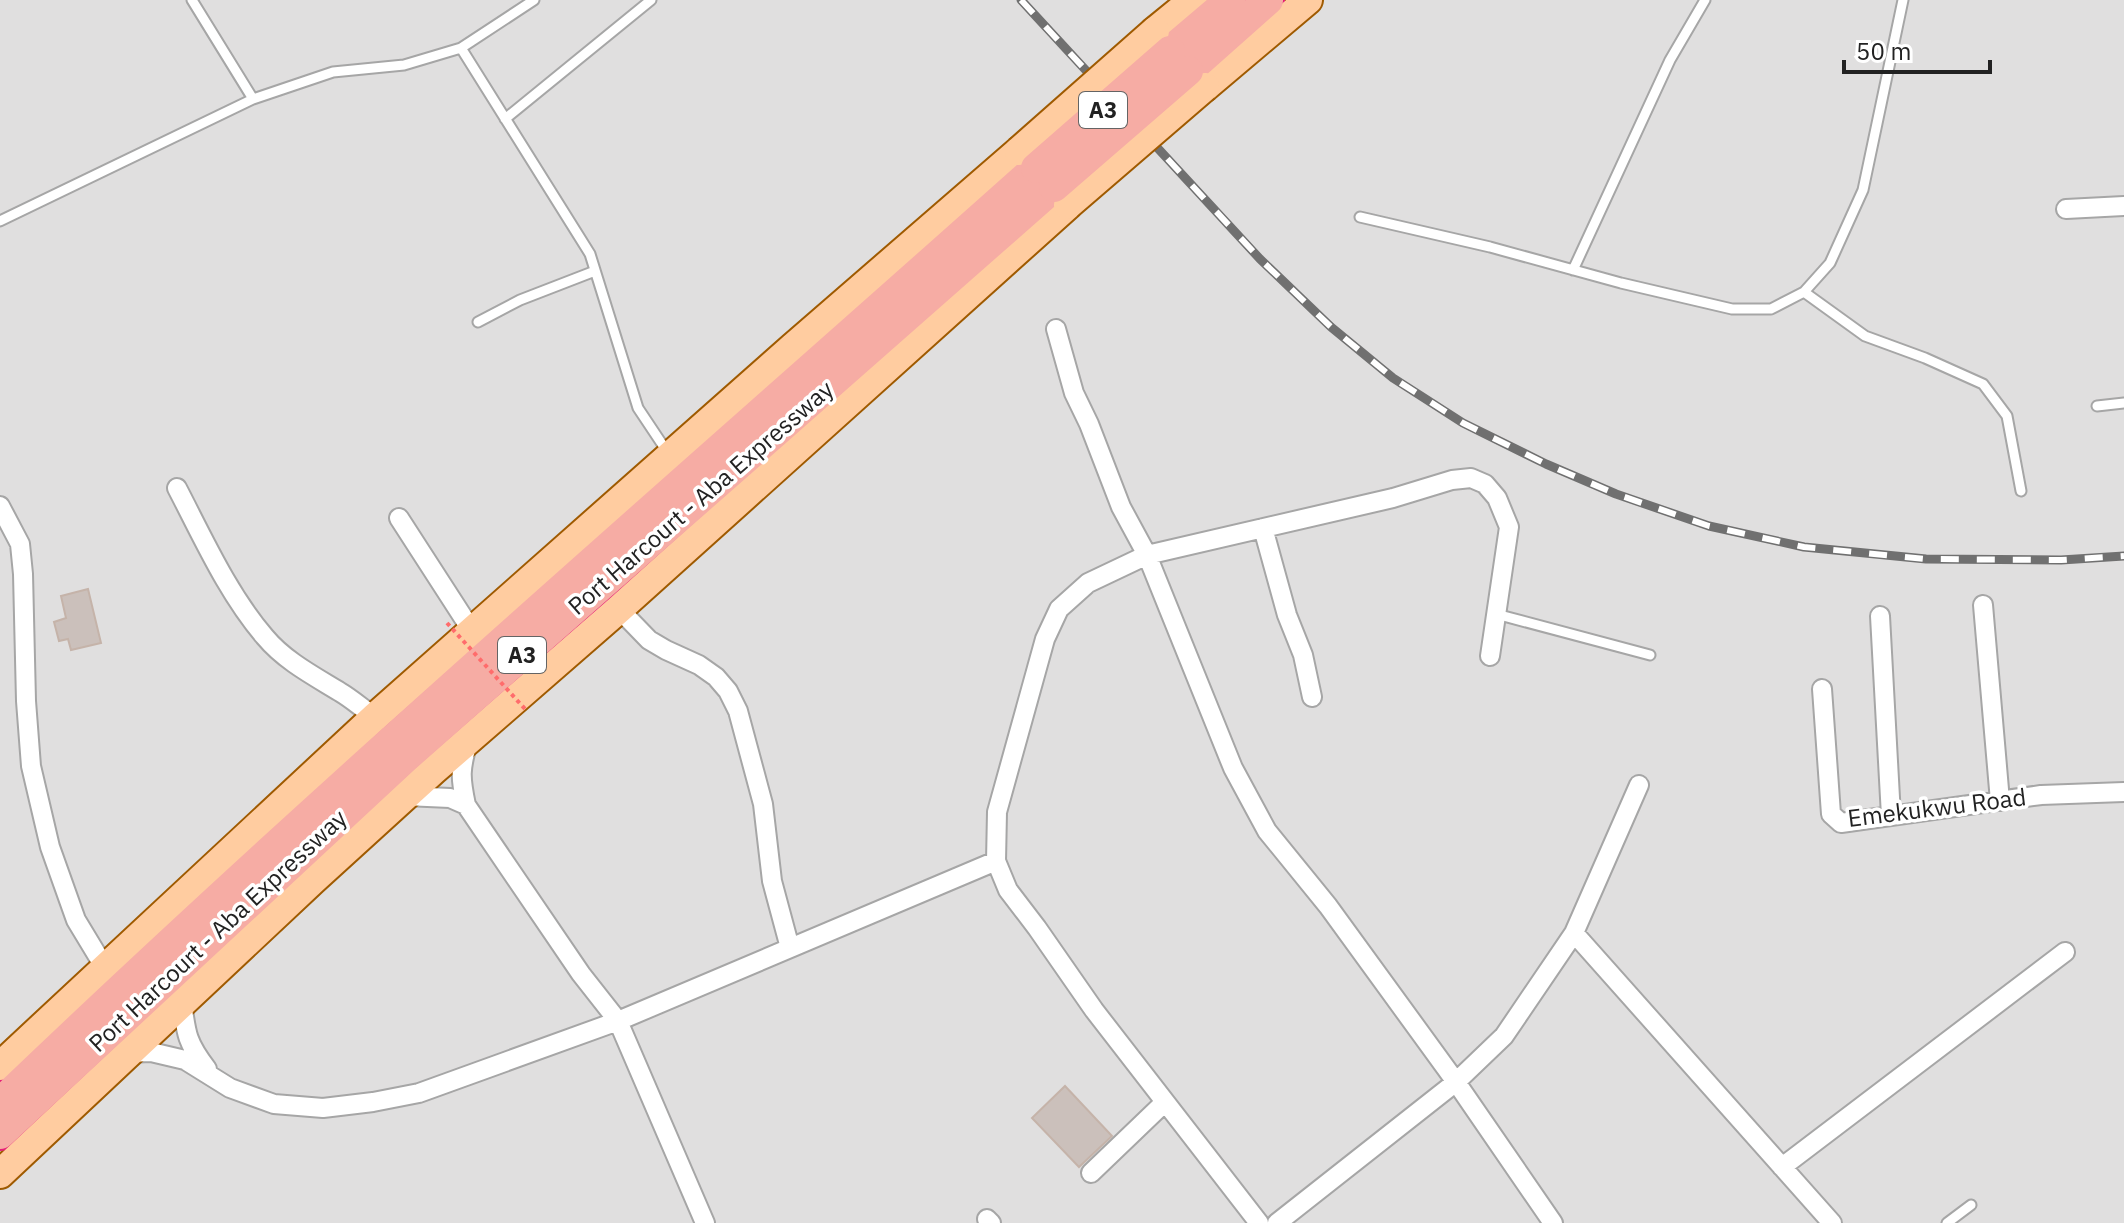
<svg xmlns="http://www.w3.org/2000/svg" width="2124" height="1223" font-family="'IBM Plex Sans',sans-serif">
<rect width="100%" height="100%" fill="#f2eee8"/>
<path fill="#e0dfdf" d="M0,0H2124V1223H0Z"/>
<path fill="#cbc0bb" stroke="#c5b3a9" stroke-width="2" d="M88,589L101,643L71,650L68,639L59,641L54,622L66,618L61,596Z
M1065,1086L1112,1136L1079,1167L1032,1118Z"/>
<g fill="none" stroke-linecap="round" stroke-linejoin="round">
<defs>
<path id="service" d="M192,0L253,99
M461,48L590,254L638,408L668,453
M505,119L651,0
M1360,217L1490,247L1621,283L1732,309H1771L1804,292L1830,263L1863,190L1903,0
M0,221L253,99L333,72L404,65L461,48L534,0
M1573,270L1670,60L1705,0
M1804,292L1865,336L1925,358L1983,384L2007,416L2021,491
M478,322L520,300L595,271
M2097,406L2124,403
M1496,614L1650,655
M1947,1223L1971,1205"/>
<path id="minor" d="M2066,209L2124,206
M1056,329L1074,393L1089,424L1121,507L1147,555L1233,768L1267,831L1328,906L1456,1082L1553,1223
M177,488C203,538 228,594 265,637C285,661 314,676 340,692C352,699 363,709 375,717
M0,506L20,544L23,574L26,701L31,766L50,847L76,920L105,968
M399,518L472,631
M1263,528L1287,615L1303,655L1312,697
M1983,605L2000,801
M619,609L649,640L666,650L699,665L716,677L728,691L738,711L763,804L772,881L790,948
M1880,616L1891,816
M1822,689L1831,814L1841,823L2041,795L2124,792
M468,742C460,769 460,777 466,805L581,974L618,1021L705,1223
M405,796L450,798L466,805
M1574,933L1832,1223
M182,1002C186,1034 187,1043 207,1069
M126,1053L151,1052L185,1060L230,1088L274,1104L323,1108L373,1102L419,1093L618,1021L996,861
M1782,1167L2065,952
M1091,1173L1165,1102
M987,1219L991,1223
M1259,1223L1094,1010L1037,928L1008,890L996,861L997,812L1045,639L1059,609L1088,583L1147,555L1393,498L1452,480L1471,478L1485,484L1497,498L1509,527L1490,656
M1277,1223L1456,1082L1504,1036L1574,933L1639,785"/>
<path id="primary" d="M1155,31L1193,0
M1205,87L1308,0
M0,1066L375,717L793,347L1019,151
M0,1174L313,880L434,770L619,609L1068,205"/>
<path id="trunk" d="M1170,51L1230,0
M1188,71L1268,0
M0,1103C336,781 689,478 1036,168
M0,1134L405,758L1054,187"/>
</defs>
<use href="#service" stroke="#a6a6a6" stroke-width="13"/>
<use href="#minor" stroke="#a6a6a6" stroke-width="22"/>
<use href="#primary" stroke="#9f5a00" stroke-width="32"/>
<use href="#trunk" stroke="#e52078" stroke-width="34"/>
<use href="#service" stroke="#fff" stroke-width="9"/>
<use href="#minor" stroke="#fff" stroke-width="18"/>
<use href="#primary" stroke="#ffcca0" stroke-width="28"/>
<use href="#trunk" stroke="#f6aca4" stroke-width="30"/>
<defs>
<path id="rail" d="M1021,0L1260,259L1331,327L1393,378L1463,423L1546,464L1616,494L1709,526L1804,547L1926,559L2061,560L2124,556"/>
</defs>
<use href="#rail" stroke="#707070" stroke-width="9"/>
<use href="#rail" stroke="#fff" stroke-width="6" stroke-dasharray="18" stroke-linecap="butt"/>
<defs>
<path id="primary-bridge" d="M1019,151L1155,31
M1068,205L1205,87"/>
<path id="trunk-bridge" d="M1036,168L1170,51
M1054,187L1188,71"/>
</defs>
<use href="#primary-bridge" stroke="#9f5a00" stroke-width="32" stroke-linecap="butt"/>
<use href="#trunk-bridge" stroke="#e52078" stroke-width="34" stroke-linecap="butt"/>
<path stroke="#ff6c6c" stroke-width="4" stroke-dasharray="4 4" stroke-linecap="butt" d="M447,623L525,709"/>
<use href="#primary-bridge" stroke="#ffcca0" stroke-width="28"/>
<use href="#trunk-bridge" stroke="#f6aca4" stroke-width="30"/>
</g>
<g text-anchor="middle" stroke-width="7" stroke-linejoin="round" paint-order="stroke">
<g fill="#fff" stroke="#646464" stroke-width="2">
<rect x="1079" y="92" width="48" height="36" rx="6"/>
<rect x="498" y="637" width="48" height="36" rx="6"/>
</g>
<g font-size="22" font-weight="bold" fill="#222">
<text x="1103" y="118">A3</text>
<text x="522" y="663">A3</text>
</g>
<g font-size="24" fill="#222" stroke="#fff">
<text transform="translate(701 498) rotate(-41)" y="8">Port Harcourt - Aba Expressway</text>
<text transform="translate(1937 808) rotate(-7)" y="8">Emekukwu Road</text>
<text transform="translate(218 931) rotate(-43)" y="8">Port Harcourt - Aba Expressway</text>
</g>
</g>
<path d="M1844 60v12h146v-12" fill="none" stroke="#222222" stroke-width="4"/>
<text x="1856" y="60" font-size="24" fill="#222222" stroke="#ffffff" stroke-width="6" paint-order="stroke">50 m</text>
</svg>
